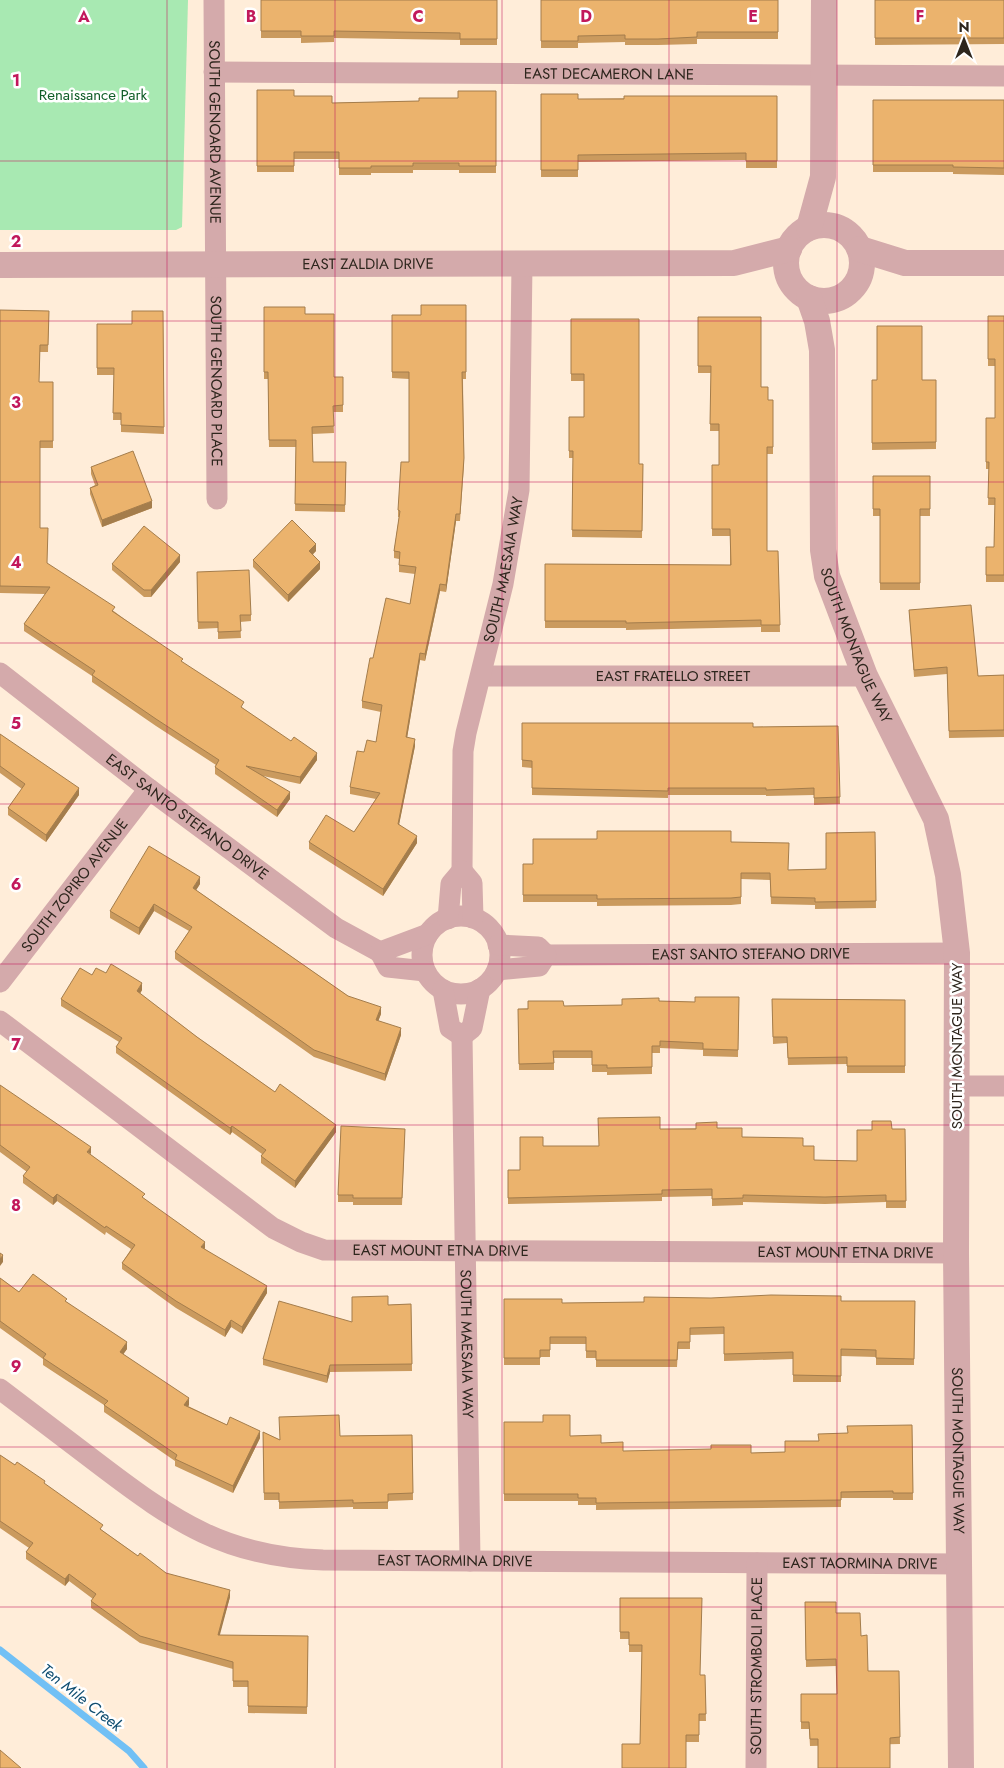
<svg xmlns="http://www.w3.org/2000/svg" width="1004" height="1768" font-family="Jost,sans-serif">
<rect width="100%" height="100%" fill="#ffedd9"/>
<path fill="#a8e9b2" d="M0,0H188L182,227L176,230H0Z"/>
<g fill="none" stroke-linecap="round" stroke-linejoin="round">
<path stroke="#71c0f5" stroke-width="7" d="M0,1650L129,1751L144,1768"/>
<g stroke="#d4aaab" stroke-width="21">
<path id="s1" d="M214,0L217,499"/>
<path id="s2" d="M214,72L1004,76"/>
<path id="s3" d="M0,673L149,789L336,928L380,952"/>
<path id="s4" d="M481,676H865"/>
<path id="s5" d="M462,871L463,751L466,733L503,584L519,490L522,264"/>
<circle cx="461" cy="955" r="39"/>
<path d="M448,919L451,884L462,871L472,883L473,918"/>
<path id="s6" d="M546,955L957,953"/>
<path d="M497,970L539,966L546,955L538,947L498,945"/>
<path d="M425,971L388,967L380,952L428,934"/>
<path id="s7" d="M0,982L149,789"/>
<path d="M443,990L450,1028L462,1036L472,1028L480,989"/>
<path id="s8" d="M0,1021L273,1228L301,1242L324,1250L956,1253"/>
<path id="s9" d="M462,1036L470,1561"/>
<path d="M957,1086H1004"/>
<path id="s10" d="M0,1389C33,1414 67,1440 100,1465C175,1522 226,1557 323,1560L960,1564"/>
<path id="s11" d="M756,1768L757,1563"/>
</g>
<g stroke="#d4aaab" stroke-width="26">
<circle cx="824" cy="263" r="38"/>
<path d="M809,228L823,177L824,0"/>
<path d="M860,249L905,263H1004"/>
<path id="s12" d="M0,265L734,263L789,249"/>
<path id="s13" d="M809,298L817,321L822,350L823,550L827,576L865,676L936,819L948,875L957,953L956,1253L961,1768"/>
</g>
</g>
<path fill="#ca9a5e" d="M261,0H497V45H460V40L334,38V42L301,43V38H261Z
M541,0H778V39H697V44L658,45H625V42L578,43V48H541Z
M875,0H1004V44L875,45Z
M257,90L294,96L332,103L419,101L458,98L496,91V173H459V170H413V173H371V175H339V159H294V172H257Z
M541,94L578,99L777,96V168H746V160L578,162V177H541Z
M873,100H1004V175L953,174V172H873Z
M466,305V379H463L464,465L460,521H456L446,592L440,591L425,661L420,660L407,738L415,746L399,824L417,843L383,896L309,849V842L354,832L376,799L350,794V787L364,752L376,742L381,712L362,708V701L373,658L410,604L415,574L399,572V559L394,558V551L399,517H398V510L409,462V379L392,378V315H421Z
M264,307L305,314L334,377H343V412H333L334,433L312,434L313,462H346L345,512L295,511L296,447H269L268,379H264Z
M0,310L49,311L48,352H40L39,382H53V448H40V528L47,563L115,612L244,709L317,760L300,784L263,776L290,799L277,817L215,774V767L216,765L156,726L92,682V676L24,631V624L45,594L0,593Z
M163,311L164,434L121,432V420H113L114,375H97V324H132Z
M988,316H1004V582H986V547H994L995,505H988L989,469H986V418H995V366H988Z
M698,317L761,387L768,400H773V454H767V551H778L780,632H761V627L626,630V628H545V564L730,565V536H712V465H719V431H710L711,373H698Z
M571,319L639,464H643L642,538L572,537L573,458H569V417H584V381H571Z
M872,380H936V449L872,450Z
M91,467L152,508L102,527L90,494V488L95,485L91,474Z
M873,476H930V516H920V590H880V516H873Z
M316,551L313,554L320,569L288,602L253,567V560Z
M180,562L151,597H144L112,570V564Z
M197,572L251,615V621L240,622L241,638L218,639V628L198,629Z
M909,610L978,676L1004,675V737L949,738L947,674L914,677Z
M522,723L753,727L838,726L840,804L814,805V795L766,796V795H668V798L532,795V768L522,767Z
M0,734L79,795L46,842L8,815V808L22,789L0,773Z
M875,832L876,908L815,909V905L771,904L770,880L741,879V904L731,905L597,906V902H523V864H533L731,842L788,870L826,869Z
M200,884L196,890L348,996L381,1014L378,1021L401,1035L385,1081L314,1057L175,959V952L189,931L154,911L139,935L110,918V911Z
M106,973L142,990L140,994L197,1037L275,1092L336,1132L295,1188L261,1163V1156L262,1154L232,1132L230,1135L116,1053V1047L119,1042L61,1006V999L92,975Z
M739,997L738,1057L703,1056V1050L660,1048V1053H652V1074L607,1075V1072H592V1058H554V1070H519L518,1009L564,1006L622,1005L659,1001L695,1002Z
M772,999L905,1000V1073H847V1064L788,1065L787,1043L773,1044Z
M0,1085L90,1154L205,1249L267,1293L242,1334L231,1327L225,1337L176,1308L122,1269V1263L131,1249L106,1232L105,1235L57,1201L53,1205L23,1183V1176L27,1172L0,1152Z
M717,1128L742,1137L803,1146L814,1160L857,1161L892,1129H905L906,1208H886V1202L825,1204L743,1202V1205L712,1206V1196L662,1197V1201L508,1204V1170H520L543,1146H599L660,1129Z
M405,1129L402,1205H353V1202H338V1195Z
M0,1278L19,1292L67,1302L127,1349L123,1354L189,1405L188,1406L227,1425L260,1438L233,1493L175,1466V1461L104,1412V1405L43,1365V1359L0,1328Z
M504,1299L562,1303L841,1301H915L914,1365H876V1357L841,1356V1382H793V1359L724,1361V1334L690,1335V1349H678L677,1367H596V1358H586V1344H550V1357H540V1365H504Z
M411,1304L412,1371L330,1372L327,1383L263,1365V1359L352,1322L388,1305Z
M504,1422L601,1443L623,1451L751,1453L785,1452L818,1441L847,1433L912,1425L913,1500H893V1498H841V1507L596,1510V1505H578V1501H504Z
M263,1432L280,1440L340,1436L412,1435L413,1500L388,1501V1509H353V1507L279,1509V1500H264Z
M0,1455L45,1485L103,1531L138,1556L166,1573L230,1597L219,1635L308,1636L307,1714L248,1713V1687H233V1669L140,1643L91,1608V1601L93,1599L69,1581L65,1586L26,1559V1552L29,1548L0,1528Z
M620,1598L700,1675H705L706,1721H699V1742H686V1768L640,1744L642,1652H629V1639H620Z
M805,1602L836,1613L861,1636L868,1671H899L900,1744L810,1746L809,1729H801V1694H837L836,1666L806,1667Z"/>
<path fill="#a47d4c" d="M152,501V508L102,527V520Z
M456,514V521L446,592V585Z
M316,544V551L309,558V551Z
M180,555V562L151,597V590Z
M320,562V569L288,602V595Z
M440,584V591L425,661V654Z
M420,653V660L406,744V737Z
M415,739V746L398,830V824Z
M317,753V760L300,784V777Z
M79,788V795L46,842V835Z
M290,792V799L277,817V810Z
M417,836V843L383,896V889Z
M200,877V884L193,895V888Z
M154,904V911L139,935V928Z
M142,983V990L137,998V991Z
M381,1007V1014L376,1027V1020Z
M401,1028V1035L385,1081V1074Z
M336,1125V1132L295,1188V1181Z
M232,1126V1132L230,1135V1128Z
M91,1147V1154L87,1152Z
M57,1194V1201L53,1205V1198Z
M205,1242V1249L201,1247Z
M3,1255V1262L0,1266V1259Z
M267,1286V1293L242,1334V1327Z
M231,1320V1327L225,1337V1330Z
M127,1342V1349L120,1359V1352Z
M330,1365V1372L327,1383V1376Z
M189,1398V1405L184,1412V1405Z
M260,1431V1438L233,1493V1486Z
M69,1574V1581L65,1586V1579Z
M230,1590V1597L218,1642V1635Z"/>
<path fill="#ebb36d" stroke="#a47d4c" d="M261,0H497V39H460V33L334,31V36H301V31H261Z
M541,0H778V32H697V37L658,39H625V35L578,36V41H541Z
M875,0H1004V38H875Z
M257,90H294V96H332V103L419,101V98H458V91H496V166H459V163H413V166H371V168H339V152H294V166H257Z
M541,94H578V99H624V96H777V161H746V153L578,155V170H541Z
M873,100H1004V168L953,167V165H873Z
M421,305H466V372H462L464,458L460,514H456L446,585L440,584L425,654L420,653L406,737L415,739L398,824L417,836L383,889L309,842L326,815L354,832L380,793L350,787L357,751L364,752L367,740L376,742L382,705L362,701L370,658H373L386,598L410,604L416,567L399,565L400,552L394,551L400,511L398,510L401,462H409V372H392V315H421Z
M264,307H305V314H334V377H343V405L333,406L334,426L312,427L313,462H346L345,505L295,504L296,440H269L268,372H264Z
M0,310L49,311L48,345H40L39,382H53V441H40V528H48L47,563L115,607L112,611L183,659L181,661L244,702L241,707L291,741L294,737L317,753L300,777L246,766L290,792L277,810L215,767L219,760L156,719L92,675L95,671L24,624L50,587L0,586Z
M132,311H163L164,427L121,425V413H113L114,368H97V324H132Z
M988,316H1004V575H986V547H994L995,498H988L989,462H986V418H995V359H988Z
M698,317H761V387H768V400H773V447H767V551H778L780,625H761V620L626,623V621H545V564L731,565L730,529H712V465H719V424H710L711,366H698Z
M571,319H639V464H643L642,531L572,530L573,451H569V417H584V374H571Z
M877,326H922V380H936V442L872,443V380H877Z
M133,451L152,501L102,520L90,488L98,485L91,467Z
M873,476H930V509H920V583H880V509H873Z
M292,520L316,544L309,551L320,562L288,595L253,560Z
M144,526L180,555L151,590H144L112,564Z
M249,570L251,615H240L241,631L218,632V622H198L197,572Z
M971,605L978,676L1004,675V730L949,731L947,667L914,670L909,610Z
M522,723H753V727L838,726L840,797L814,798V788L766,790V788H668V791L532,788V761L522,760Z
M0,734L79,788L46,835L8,808L25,784L0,766Z
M597,831H731V842L789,843L788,870L826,869V833L875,832L876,901L815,902V898L771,897L770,873H741V897L731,898L597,899V895H523V864H533V839H597Z
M149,846L200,877L193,888L348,996L381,1007L376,1020L401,1028L385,1074L314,1050L175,952L192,927L154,904L139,928L110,911Z
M111,964L142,983L137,991L197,1037L275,1092L280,1084L336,1125L295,1181L261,1156L266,1150L232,1126L230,1128L116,1047L122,1038L61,999L80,968L92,975L96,968L106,973Z
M695,997H739L738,1050L703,1049V1043L660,1041V1046H652V1067L607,1068V1065H592V1051H553L554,1063L519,1064L518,1009H528V1001H563L564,1006L622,1005V999L659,998V1001L695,1002Z
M772,999L905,1000V1066H847V1057L788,1058L787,1037H773Z
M0,1085L91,1147L87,1152L145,1194L142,1197L205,1242L201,1247L267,1286L242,1327L231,1320L225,1330L176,1301L122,1263L135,1245L106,1226L105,1228L57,1194L53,1198L23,1176L30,1167L0,1145Z
M660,1117V1129H696V1123L717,1122V1128H742V1137L803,1138V1146H814V1160L857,1161V1130H872V1121H891L892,1129H905L906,1201H886V1195L825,1197L743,1195V1198L712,1199V1189L662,1190V1194L508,1198V1170H520V1137H543V1146H599L598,1118Z
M341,1126L405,1129L402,1198H353V1195H338Z
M0,1253L3,1255L0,1259Z
M33,1274L67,1299L65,1301L127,1342L120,1352L189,1398L184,1405L227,1425L230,1417L260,1431L233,1486L175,1459L177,1455L104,1405L108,1401L43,1358L46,1354L0,1321V1278L19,1292Z
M771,1295L841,1296V1301H915L914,1359L876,1358V1350L841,1349V1376L793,1375V1352L724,1354V1327L690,1328V1342H678L677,1360H596V1351H586V1337H550V1350H540V1358H504V1299H562V1303L644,1302V1297L711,1298Z
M388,1296V1305L411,1304L412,1364L330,1365L327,1376L263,1359L279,1301L352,1322V1297Z
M339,1415L340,1436L412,1435L413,1493L388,1494V1502L353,1503V1500L279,1502V1493H264L263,1432L280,1440L279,1417Z
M543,1415H570V1436L601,1435V1443L623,1442V1451L711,1449V1445H751V1453L785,1452V1441H819L818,1434L848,1433L847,1426L912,1425L913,1493H893V1491L841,1492V1500L596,1503V1498H578V1494H504V1422H543Z
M0,1455L15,1465L17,1462L45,1481L44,1483L103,1525L100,1529L138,1556L140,1553L166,1573L230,1590L218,1635L308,1636L307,1707L248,1706V1681H233V1662L140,1636L91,1601L96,1594L69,1574L65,1579L26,1552L33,1543L0,1521Z
M620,1598H702L700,1675H705L706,1714H699V1735H686V1768H622V1744H640L642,1645H629V1632H620Z
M805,1602H836V1613H860L861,1636L867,1635L868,1671H899L900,1737L890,1738V1768H818V1739H810L809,1722H801V1694H837L836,1659L806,1660Z
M0,1750L21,1768H0Z"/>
<path fill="none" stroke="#c2185b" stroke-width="1" stroke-opacity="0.55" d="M167,0V1768M335,0V1768M502,0V1768M669,0V1768M837,0V1768M0,161H1004M0,321H1004M0,482H1004M0,643H1004M0,804H1004M0,964H1004M0,1125H1004M0,1286H1004M0,1447H1004M0,1607H1004"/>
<g text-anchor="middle" stroke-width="5" stroke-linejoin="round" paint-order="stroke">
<g font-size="15" fill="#2e261d" stroke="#fff">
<text dy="5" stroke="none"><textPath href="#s2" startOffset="395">EAST DECAMERON LANE</textPath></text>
<text dy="5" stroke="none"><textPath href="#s1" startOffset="132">SOUTH GENOARD AVENUE</textPath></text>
<text dy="5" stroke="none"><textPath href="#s12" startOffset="368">EAST ZALDIA DRIVE</textPath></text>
<text dy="5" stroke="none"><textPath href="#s1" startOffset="381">SOUTH GENOARD PLACE</textPath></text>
<text dy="5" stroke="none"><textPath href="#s5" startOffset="306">SOUTH MAESAIA WAY</textPath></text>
<text dy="5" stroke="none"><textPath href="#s13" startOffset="355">SOUTH MONTAGUE WAY</textPath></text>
<text dy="5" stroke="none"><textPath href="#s4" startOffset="192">EAST FRATELLO STREET</textPath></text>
<text dy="5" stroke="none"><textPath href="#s3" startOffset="236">EAST SANTO STEFANO DRIVE</textPath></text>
<text dy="5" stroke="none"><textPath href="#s7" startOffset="122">SOUTH ZOPIRO AVENUE</textPath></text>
<text dy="5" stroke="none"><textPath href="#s6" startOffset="205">EAST SANTO STEFANO DRIVE</textPath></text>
<text transform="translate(957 1046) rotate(-90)" y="5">SOUTH MONTAGUE WAY</text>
<text dy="5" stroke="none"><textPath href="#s8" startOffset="515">EAST MOUNT ETNA DRIVE</textPath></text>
<text dy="5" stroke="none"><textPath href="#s8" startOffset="920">EAST MOUNT ETNA DRIVE</textPath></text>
<text dy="5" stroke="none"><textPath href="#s9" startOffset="308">SOUTH MAESAIA WAY</textPath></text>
<text dy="5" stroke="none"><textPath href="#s13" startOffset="1180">SOUTH MONTAGUE WAY</textPath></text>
<text dy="5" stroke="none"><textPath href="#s10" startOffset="505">EAST TAORMINA DRIVE</textPath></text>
<text dy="5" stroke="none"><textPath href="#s10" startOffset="910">EAST TAORMINA DRIVE</textPath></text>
<text dy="5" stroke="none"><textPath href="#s11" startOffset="102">SOUTH STROMBOLI PLACE</textPath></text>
</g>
<g font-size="15" fill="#105d28" stroke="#fff">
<text x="93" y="100">Renaissance Park</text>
</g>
<g font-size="16" font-style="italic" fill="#104e71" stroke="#fff">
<text transform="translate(82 1697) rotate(38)" y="6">Ten Mile Creek</text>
</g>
</g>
<g font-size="16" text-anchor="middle" font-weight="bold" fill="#c2185b" stroke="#fff" stroke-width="5" stroke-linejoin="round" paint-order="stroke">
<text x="84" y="22">A</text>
<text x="251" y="22">B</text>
<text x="418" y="22">C</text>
<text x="586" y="22">D</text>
<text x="753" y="22">E</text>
<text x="920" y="22">F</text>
<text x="16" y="86">1</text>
<text x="16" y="247">2</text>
<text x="16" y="408">3</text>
<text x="16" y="568">4</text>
<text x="16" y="729">5</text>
<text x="16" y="890">6</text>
<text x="16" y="1050">7</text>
<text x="16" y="1211">8</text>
<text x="16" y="1372">9</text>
</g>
<g transform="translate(964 40)" stroke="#ffffff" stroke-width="4" paint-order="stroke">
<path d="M0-4L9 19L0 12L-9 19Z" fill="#2e261d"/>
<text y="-8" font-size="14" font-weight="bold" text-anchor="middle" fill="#2e261d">N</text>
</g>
</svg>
